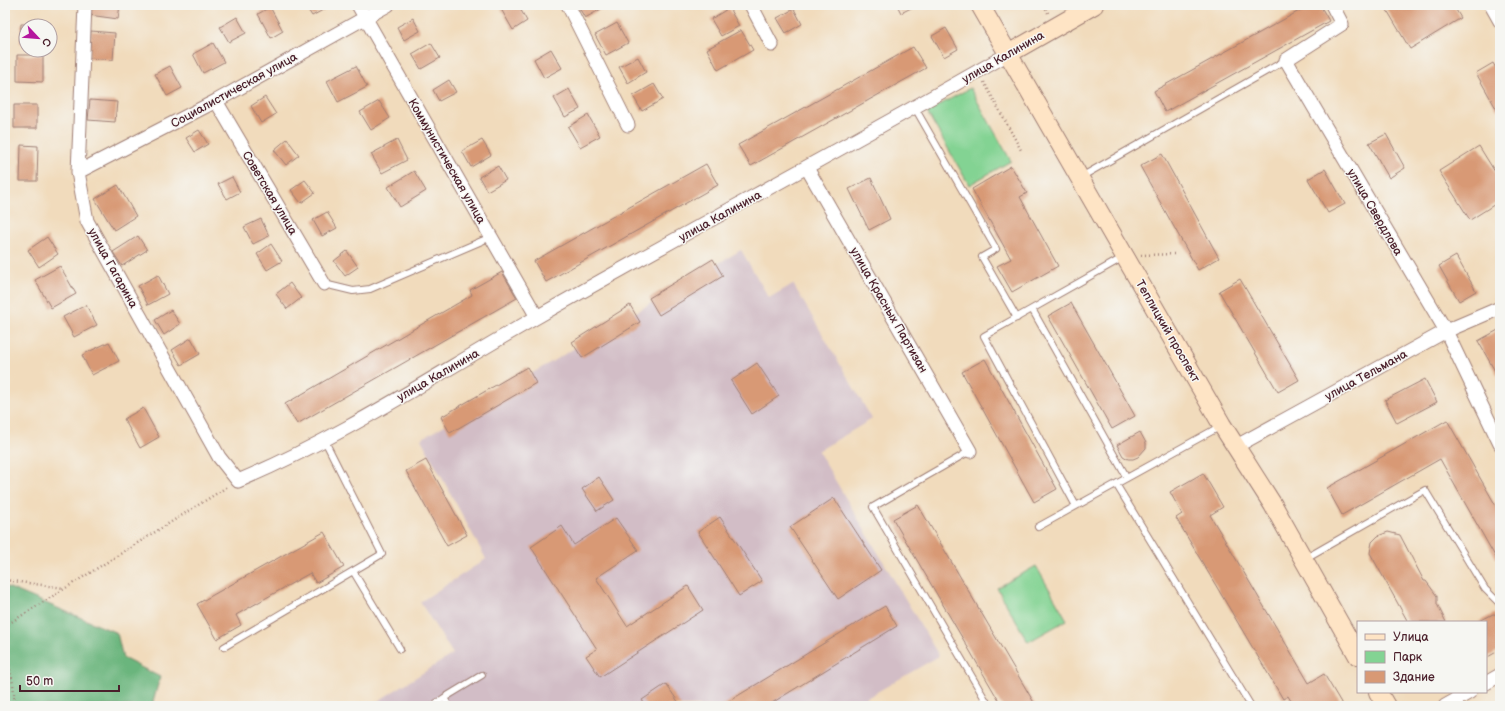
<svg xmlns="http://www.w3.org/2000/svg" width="1505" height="711" font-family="'Balsamiq Sans',sans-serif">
<rect width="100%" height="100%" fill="#f6f6f2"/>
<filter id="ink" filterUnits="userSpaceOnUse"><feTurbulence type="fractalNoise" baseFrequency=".025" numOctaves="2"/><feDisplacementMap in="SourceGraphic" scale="8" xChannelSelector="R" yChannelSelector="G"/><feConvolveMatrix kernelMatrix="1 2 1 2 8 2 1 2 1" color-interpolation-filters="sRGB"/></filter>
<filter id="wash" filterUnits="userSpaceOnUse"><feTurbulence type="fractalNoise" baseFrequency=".012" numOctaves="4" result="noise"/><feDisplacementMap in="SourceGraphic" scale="16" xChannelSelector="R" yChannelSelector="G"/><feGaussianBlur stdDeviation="0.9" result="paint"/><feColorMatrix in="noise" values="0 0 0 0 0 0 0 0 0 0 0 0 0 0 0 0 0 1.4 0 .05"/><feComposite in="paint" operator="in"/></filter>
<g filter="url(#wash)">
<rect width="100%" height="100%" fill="#f1dbbc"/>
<path fill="#d2bdc6" d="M741,250L769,298L793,284L872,419L818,451L939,656L853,706H370L453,654L420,602L486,559L421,439Z"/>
<path fill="#83d393" stroke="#66795f" d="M970,88L1011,161L969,185L927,112Z
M1036,566L1067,620L1028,642L997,588Z"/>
<path fill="#6ab57d" stroke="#5a6a54" d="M5,586L117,633L123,658L160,677L152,706H5Z"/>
<g id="blocks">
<path fill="#d89975" d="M90,5H120L118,19L89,15Z
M305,5H332L312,16Z
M508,5H518L527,21L513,30L501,9Z
M580,5H598L601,9L585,18L578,6Z
M897,5H917L901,13Z
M1310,5H1320L1329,21L1165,112L1154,91Z
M1384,5H1453L1461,18L1410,49Z
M270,7L283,31L271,38L258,14Z
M729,8L739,26L721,36L711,19Z
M794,9L802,24L786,33L777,18Z
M237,17L246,33L229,42L220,27Z
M413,18L420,31L404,40L397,27Z
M617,23L628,43L606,55L595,35Z
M21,24H40V26H26V44L20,43Z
M946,28L958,49L944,57L932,36Z
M741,30L753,50L718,70L707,49Z
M91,31L115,33L113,60L89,58Z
M213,43L224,62L203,73L193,54Z
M431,43L440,58L421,69L412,54Z
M913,47L926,68L751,166L738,145Z
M551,49L562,68L544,78L534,59Z
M17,55H43V82L17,81Z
M638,57L646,72L628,83L619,67Z
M1493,63L1500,75V109L1497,110L1476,73Z
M170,66L182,88L167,96L155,74Z
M356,66L367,87L338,102L327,81Z
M449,80L456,92L439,101L433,90Z
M654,84L663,99L642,111L633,96Z
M569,89L580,109L565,117L554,98Z
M265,97L276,114L261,123L251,106Z
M90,100L117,102L115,122L88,120Z
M379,101L390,118L371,130L360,112Z
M14,105H37V128H14Z
M588,115L600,136L580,147L568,127Z
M199,130L208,144L195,152L186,138Z
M1386,134L1405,168L1389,178L1369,143Z
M287,139L299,155L286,165L274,150Z
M397,140L407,160L382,173L371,154Z
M482,140L491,155L471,167L462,151Z
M21,145L38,146L37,181H20Z
M1479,146L1500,180V201L1470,220L1439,171Z
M1162,154L1219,258L1198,270L1140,166Z
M706,164L718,185L546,282L534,261Z
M498,166L506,180L487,191L479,177Z
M1011,166L1027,193L1020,197L1058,266L1012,292L997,266L1011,259L972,189Z
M1325,169L1345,204L1328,213L1308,179Z
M414,171L426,191L400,207L388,187Z
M232,177L240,192L227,199L218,184Z
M871,178L890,219L869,230L849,189Z
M305,180L315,193L301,203L291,190Z
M118,185L136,216L114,230L95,199Z
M327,212L337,228L322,236L313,220Z
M261,219L269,236L253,244L244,227Z
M138,236L147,250L122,266L113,252Z
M47,237L58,254L39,267L28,250Z
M271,244L282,261L267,270L257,254Z
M347,251L358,267L345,276L334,261Z
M1456,256L1476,291L1459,301L1439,266Z
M713,259L723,276L659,315L649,298Z
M60,266L76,294L51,308L35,280Z
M502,272L517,298L297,424L285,404L472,295L470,290Z
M158,275L168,294L148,305L138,286Z
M1240,279L1299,380L1278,392L1219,291Z
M290,283L301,298L287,309L276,294Z
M1071,303L1135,416L1112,429L1048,316Z
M86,305L97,325L74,337L63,317Z
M630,305L640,322L582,358L572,342Z
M171,310L180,324L164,335L155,320Z
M1500,329V380L1478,341Z
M191,338L200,354L181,365L172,350Z
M109,342L119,361L92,375L82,355Z
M985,359L1057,489L1034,502L962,372Z
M757,363L779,396L752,414L731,381Z
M527,367L536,383L450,433L441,417Z
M1425,379L1437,402L1397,423L1385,400Z
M143,408L159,437L140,448L124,419Z
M1447,420L1500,513V565L1440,459L1342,515L1327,488Z
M1140,432L1146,443V448L1138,457L1133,459H1128L1123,456L1117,445Z
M426,460L467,535L447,546L406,471Z
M1203,473L1223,507L1210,515L1309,683L1324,674L1343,706H1294L1288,696L1283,699L1176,518L1182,514L1170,492Z
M599,477L614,500L597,511L582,489Z
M834,498L881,570L838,599L790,527Z
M918,505L1036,706H1002L893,519Z
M720,517L762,581L739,596L698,532Z
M616,518L638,550L596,578L627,626L688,586L703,610L600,677L586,656L597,649L531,547L562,526L574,545Z
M324,532L344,567L316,583L310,573L236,615L241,625L217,639L197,604Z
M1388,532L1400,535L1424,581H1426L1437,596V604L1446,622H1408L1370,553L1372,542L1378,536Z
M885,606L897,626L767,706H721Z
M1493,614L1500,615V650L1486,658V622H1478Z
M666,684L681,706H646L642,700Z"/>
</g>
</g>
<g filter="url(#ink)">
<use href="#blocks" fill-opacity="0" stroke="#9e7d74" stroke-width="1"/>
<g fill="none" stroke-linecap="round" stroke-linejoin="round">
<defs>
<path id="lane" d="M915,108L996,249L982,257L1017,318
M1081,177L1286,60
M324,284L353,291L370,289L491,237
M1032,309L1127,478
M970,451L873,507L989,706
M1116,484L1251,706
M1076,506L984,336L1124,257
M1038,527L1221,426
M1306,558L1425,490L1485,589L1500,604
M353,571L400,649
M224,647L382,554L324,439
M432,706L444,698
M449,706L444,698L482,675"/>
<path id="street" d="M85,5L78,172L87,221L219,457L238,481C343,437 438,373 537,317C693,228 852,144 1008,54
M358,5L537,317
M568,5L628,125
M751,5L772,45
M1332,5L1342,24L1286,60L1446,331L1500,444
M1491,5L1500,21
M216,101L324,284
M807,168L970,451
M78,172L216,101L388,5
M1235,447L1446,331L1500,308
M1486,683L1500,675
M1445,706L1470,692"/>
<path id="secondary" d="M980,5L1222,425L1273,505L1358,656
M1008,54L1094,5
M1378,692L1386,706"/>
</defs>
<use href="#lane" stroke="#9e7d74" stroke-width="8"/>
<use href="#street" stroke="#9e7d74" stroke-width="15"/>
<use href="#secondary" stroke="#9e7d74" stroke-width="20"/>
<path stroke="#9e7d74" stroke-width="2.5" stroke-dasharray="1 3" stroke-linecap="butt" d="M1044,5L1048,13
M984,82L1021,150
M1141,255L1177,254
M5,580L64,588
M5,626L227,487
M5,646L13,684L15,706"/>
<use href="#lane" stroke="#fff" stroke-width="6"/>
<use href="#street" stroke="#fff" stroke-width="13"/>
<use href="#secondary" stroke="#fee4c5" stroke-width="18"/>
</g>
</g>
<g text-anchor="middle" stroke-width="3" stroke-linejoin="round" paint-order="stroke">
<g font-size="12" fill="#4a1f2b" stroke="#f6f6f2">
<text transform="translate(1003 57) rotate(-30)" y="4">улица Калинина</text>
<text transform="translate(234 90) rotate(-29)" y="4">Социалистическая улица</text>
<text transform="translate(447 161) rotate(60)" y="4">Коммунистическая улица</text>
<text transform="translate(270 193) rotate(59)" y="4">Советская улица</text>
<text transform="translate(1375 212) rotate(60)" y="4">улица Свердлова</text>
<text transform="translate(720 216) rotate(-29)" y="4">улица Калинина</text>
<text transform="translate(113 268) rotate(61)" y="4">улица Гагарина</text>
<text transform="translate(889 310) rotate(60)" y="4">улица Красных Партизан</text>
<text transform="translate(1168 331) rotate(60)" y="4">Теплицкий проспект</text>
<text transform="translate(438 375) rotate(-30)" y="4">улица Калинина</text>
<text transform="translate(1366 375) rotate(-29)" y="4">улица Тельмана</text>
</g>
</g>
<rect width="1505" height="711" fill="none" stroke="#f6f6f2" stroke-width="20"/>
<rect x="1357" y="621" width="130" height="72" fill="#f6f6f2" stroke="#b1a0a2"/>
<rect x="1365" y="634" width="20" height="6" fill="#fee4c5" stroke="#b1a0a2"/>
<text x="1393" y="641" font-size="12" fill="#4a1f2b">Улица</text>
<rect x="1365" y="651" width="20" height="12" fill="#83d393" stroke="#b1a0a2"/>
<text x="1393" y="661" font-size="12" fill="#4a1f2b">Парк</text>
<rect x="1365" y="671" width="20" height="12" fill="#d89975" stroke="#b1a0a2"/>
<text x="1393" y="681" font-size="12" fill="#4a1f2b">Здание</text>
<g transform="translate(38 38) rotate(116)"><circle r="19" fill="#f6f6f2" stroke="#b1a0a2"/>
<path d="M0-3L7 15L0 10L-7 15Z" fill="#b5179e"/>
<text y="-6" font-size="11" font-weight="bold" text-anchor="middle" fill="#4a1f2b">С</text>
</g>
<path d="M20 685v6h99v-6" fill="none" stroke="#4a1f2b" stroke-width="2"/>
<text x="26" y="685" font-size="12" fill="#4a1f2b" stroke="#f6f6f2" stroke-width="3" paint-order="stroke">50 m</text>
</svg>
